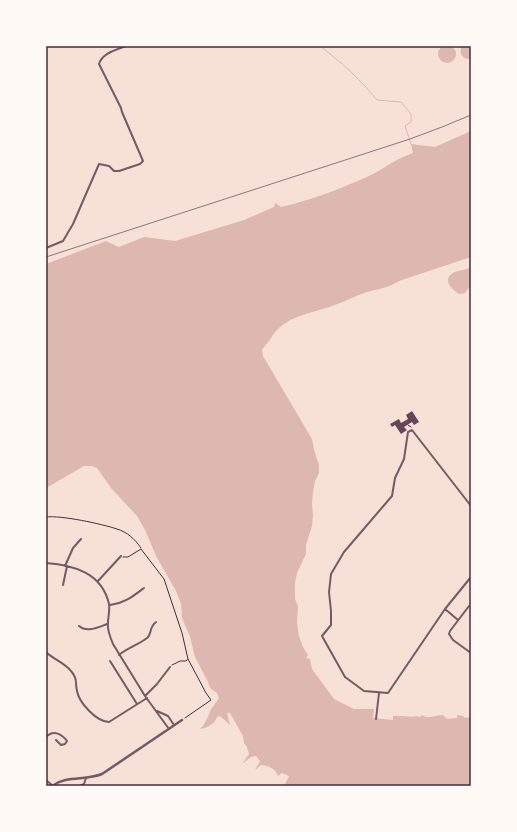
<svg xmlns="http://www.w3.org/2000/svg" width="517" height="832" font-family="'Titillium Web',sans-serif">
<rect width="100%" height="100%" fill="#f7e1d7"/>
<path fill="#dcb8b0" d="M438 54a9 9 0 1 1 18 0a9 9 0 1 1-18 0Z
M462,46H471V59C463,60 458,53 462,46Z
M471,131V257L399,281C389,288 378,289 367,292C355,296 344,302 332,306C310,314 284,316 271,338C269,342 265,345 262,350L263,356L312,439L314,450L319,465V473L315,481L313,492L312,504L313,515L312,526L306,545V554L297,573L295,583V599L298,606L297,623L299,636L303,647L308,655L306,658L310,659L312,669L334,699L354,709H374L373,718L393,720V716C401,715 410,718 417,716L420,717L422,715C429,720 435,715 443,715L447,719L457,718V715L463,716L465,718L471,717V786H284L289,776L282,773L278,776C275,768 269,766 261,765L255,770L260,761L256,756L251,757L242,764L249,754L247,747L244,743L243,736L230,713H227L230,725L220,716L217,717C215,724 207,728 200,729C205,724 207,719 210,712C211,708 216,703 219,698L217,693L210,688L208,682L195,657L190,637L182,618L181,604L176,591L156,556L145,530L137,516L111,488L97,468L92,466H84L46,488V264L106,241L119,247L144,237L175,241L244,220L274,207L275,203L281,207C312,200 340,189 369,176C385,168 395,159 413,153L411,144L435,147Z
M471,267V285L465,293L459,294C451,289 441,278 455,272C461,270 466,270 471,267Z"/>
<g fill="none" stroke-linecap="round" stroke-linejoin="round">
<path stroke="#dcb8b0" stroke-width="1" d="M320,46C341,62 360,79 377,100L401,102L411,114V122L405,126L411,144"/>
</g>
<path fill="#644757" d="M412,411L419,422L414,425L412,422L404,427L407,430L401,434L395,425L392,427L390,424L399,419L401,423L408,419L406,415Z"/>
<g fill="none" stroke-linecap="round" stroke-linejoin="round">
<path stroke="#4a2c40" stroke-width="1" d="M408,425L411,427
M46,517C61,515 102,524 117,529C127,532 135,539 141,548
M123,557H128L141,549L164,579L182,633L188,659
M172,665L180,661H186L188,659L206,693L211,700L185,718"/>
<path stroke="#755966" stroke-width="2" d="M46,248L63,241L73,224L99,164L109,166L114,171H119L140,164L143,161L122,112L121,108L99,64C102,53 116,50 126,46
M471,506L412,430L408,432L404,459L395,478L392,496L344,552L331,574L329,592L331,611V625L322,636L345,677L364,691L388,693L445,609L471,577
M46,563C74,565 102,573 109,604C110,610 108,617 108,623C107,630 110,637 113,644L145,696L169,729
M65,566L73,548L81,539
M98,581L121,556
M63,585L67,566
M110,605C125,603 132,597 144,588
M469,606L450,631L449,634L453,640L471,653
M445,609L458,620
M79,626C87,633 99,627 107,624
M46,652C53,659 65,663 71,671C78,679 75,683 77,691C79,703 97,722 109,722L147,698
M119,655C127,648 138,645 147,638C152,634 149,627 156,622
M110,661L137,704
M145,696L157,684L170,667
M157,711L168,716L174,725
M376,719L379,693
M46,737C53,730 61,733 67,741L65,744L61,745L56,740
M46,780L53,786
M80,786L84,784L86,778"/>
<path stroke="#755966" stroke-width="2.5" d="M52,786C67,775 85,781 102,774L182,720"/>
<path stroke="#8f747c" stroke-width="1" d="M46,257L410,139L442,127L471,115"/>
</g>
<rect width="517" height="832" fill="none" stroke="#fffaf5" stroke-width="94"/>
<rect x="47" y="47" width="423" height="738" fill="none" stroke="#4a2c40" stroke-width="1.5"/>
</svg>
